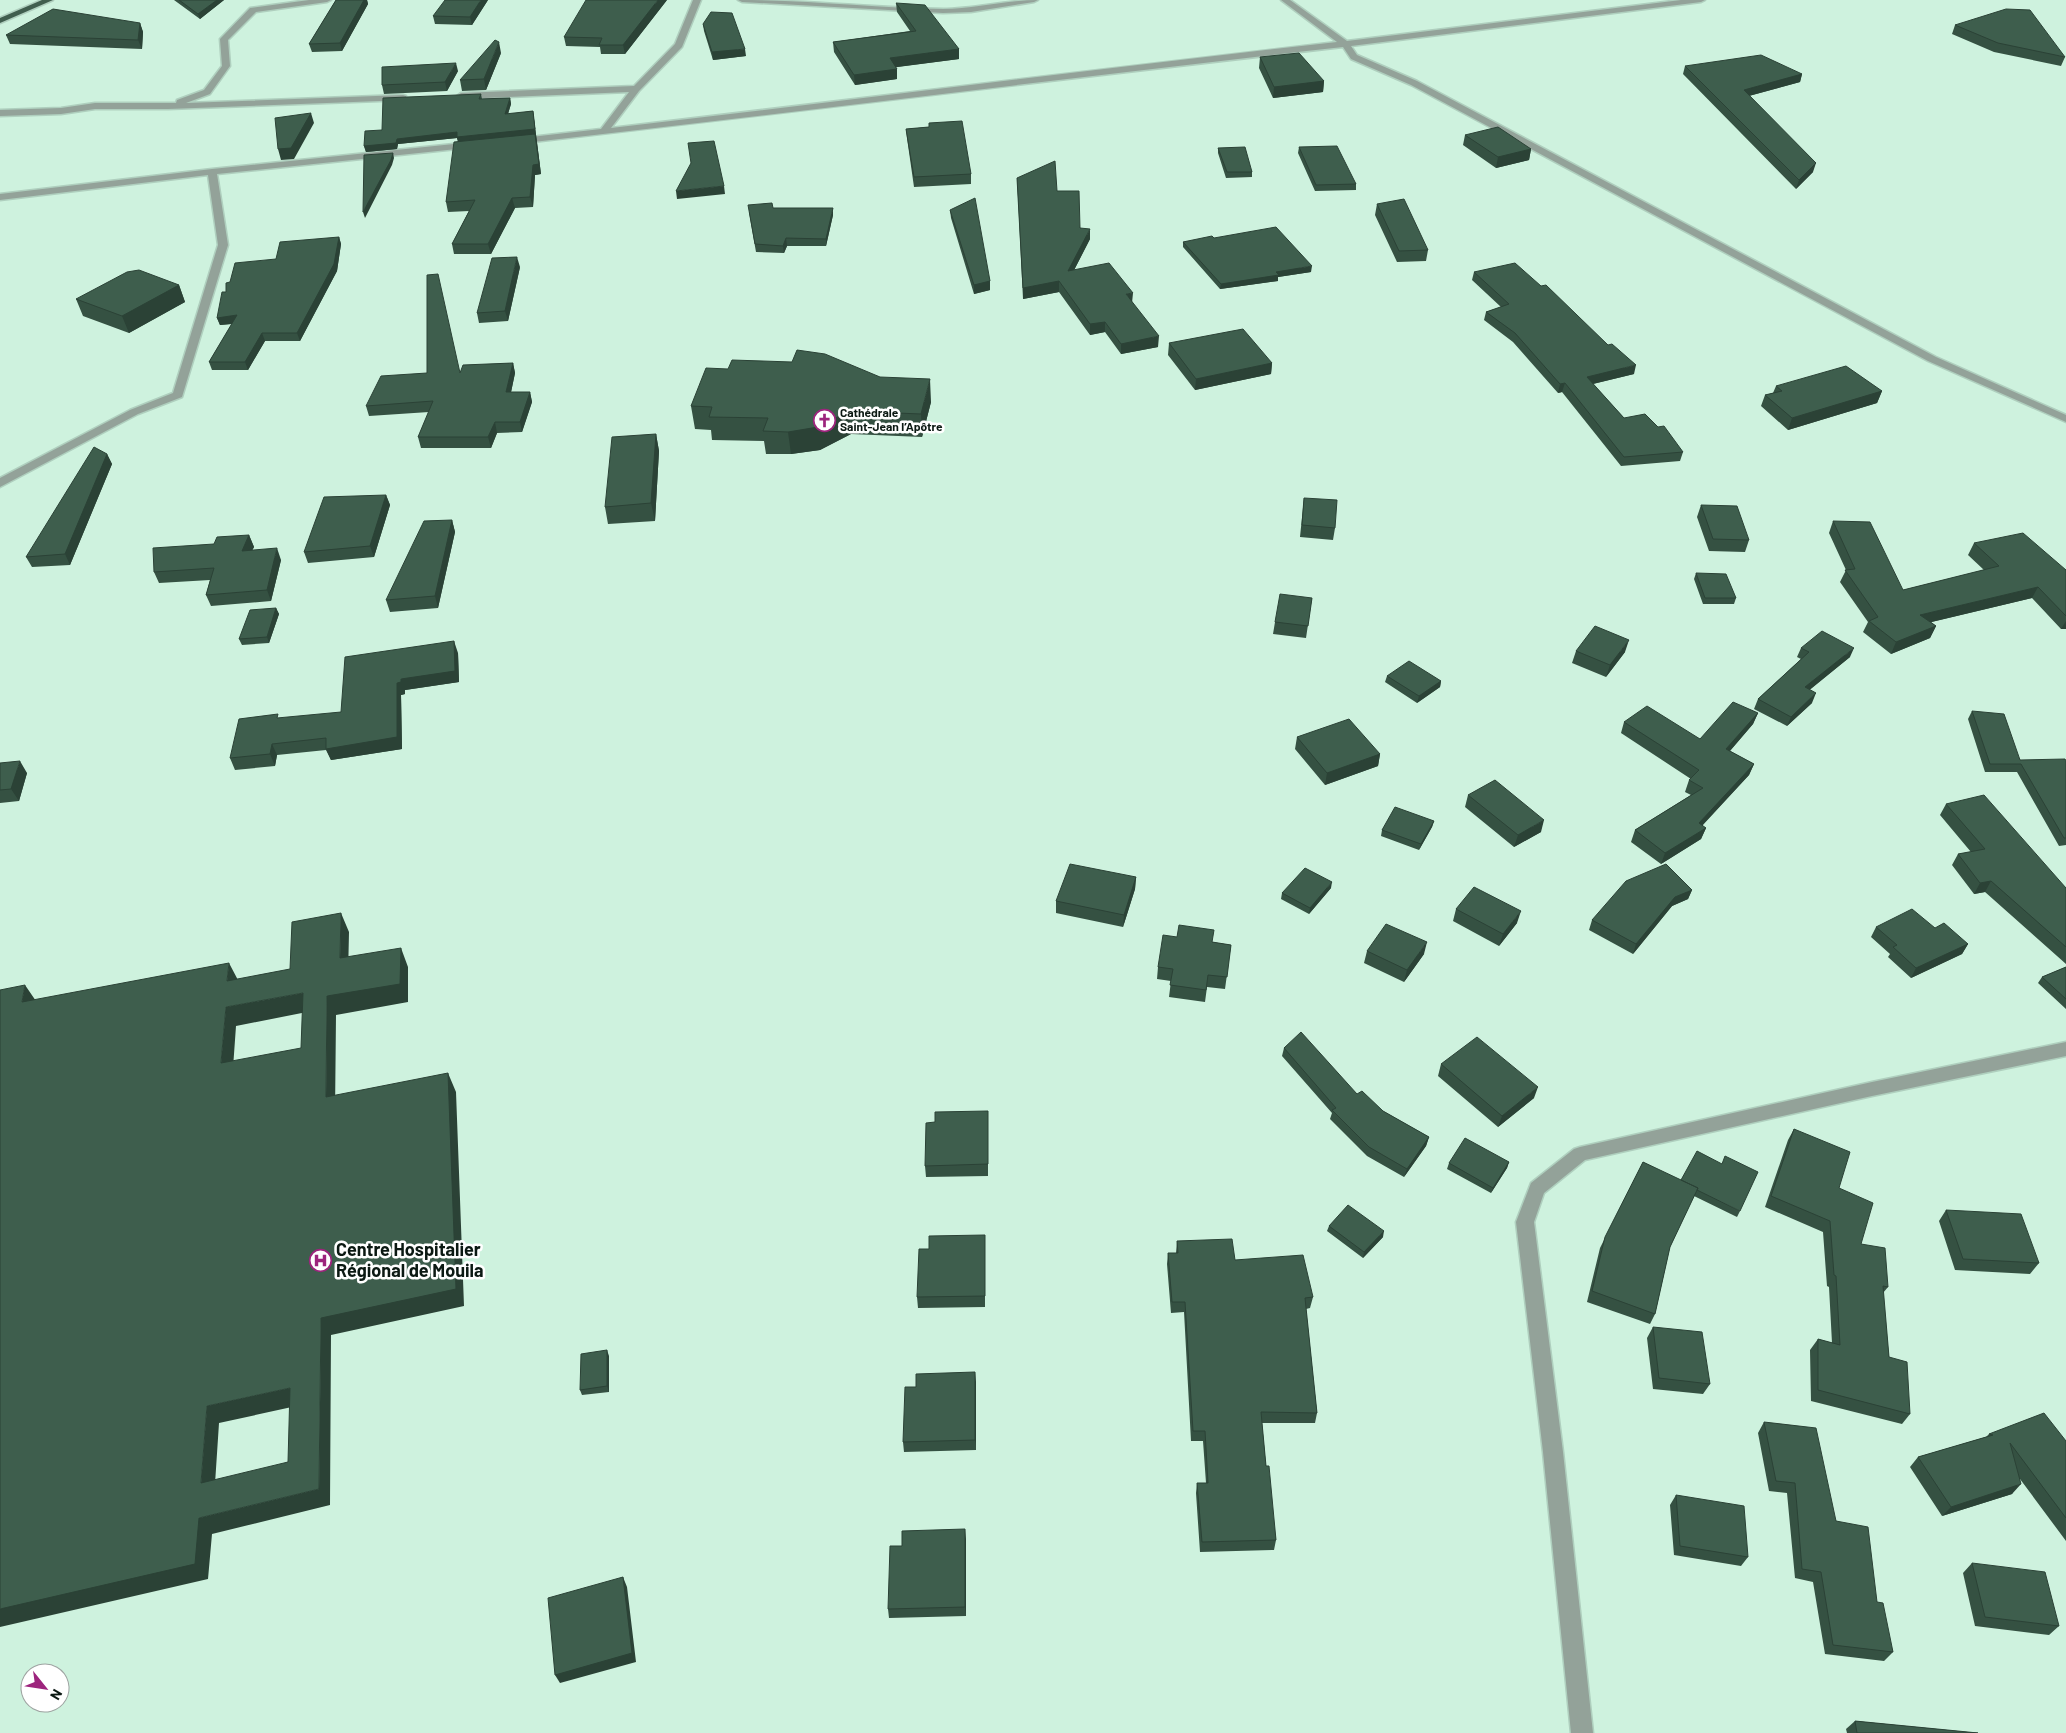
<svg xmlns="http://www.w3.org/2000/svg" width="2066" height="1733" font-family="Barlow,sans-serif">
<rect width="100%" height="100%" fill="#cef2de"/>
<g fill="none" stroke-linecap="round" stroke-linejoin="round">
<defs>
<path id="minor" d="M309,0H331L327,2L256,12L228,40L230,66L210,94L186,103L403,95L406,96V100L168,109H95L61,114L0,116V110L61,108L95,103H176L177,100L204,90L222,66L220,39L250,8Z
M693,0H701L682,47L639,91L611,128C853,100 1095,69 1337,42L1281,0H1290L1347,41L1681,0H1705L1701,2L1351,46L1357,55L1417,81L1936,357L2066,415V422L1928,361L1411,85L1351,59L1343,47C1067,78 791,113 516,144L511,141L513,139L601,129L629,92L461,99L457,96L461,93L634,86L675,44Z
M738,0C807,0 875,8 943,9C975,9 1006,0 1038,0L1034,2L971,12L943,13L742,2Z
M473,142L478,145L476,147L217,174L228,245L182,397L138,414L0,487V478L130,410L173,393L218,245L208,175L0,200V194L212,169Z
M2066,1042V1056L1872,1096L1585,1160L1544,1193L1534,1222L1563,1452L1593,1733H1571L1543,1452L1516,1222L1531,1183L1574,1149L1580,1147L1872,1082Z"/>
<path id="trunk" d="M42,0H53L0,23V18Z"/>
</defs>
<use href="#minor" stroke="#afcfbe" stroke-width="3"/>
<use href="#trunk" stroke="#afcfbe" stroke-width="3"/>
<use href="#minor" fill="#93a299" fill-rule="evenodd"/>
<use href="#trunk" fill="#405e4e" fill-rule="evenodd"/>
</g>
<path fill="#355142" d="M174,0H224L200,19Z
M336,0H367L368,4L342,51L312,52L309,44Z
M488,0L472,25L435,24L433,16Z
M667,0L625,54H601L600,47L566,46L564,37Z
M896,3L959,49V59L896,67L897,79L855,85L834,52L833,42L910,31L897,12Z
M140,23L143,32L142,49L10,44L6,35Z
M703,24L746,56L713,60L704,31Z
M1955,25L2065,57L2061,66L1994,52L1952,34Z
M501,53L486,90L462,91L460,80Z
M1260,57L1324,81L1323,92L1273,98L1259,68Z
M1685,66L1802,74L1800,82L1749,96L1813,172L1796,189L1683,74Z
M458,71L447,91L384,94L382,85Z
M481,94L482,99L510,98L511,104L508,114L533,111L541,174L535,175L533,207L515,208L491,254H454L452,244L469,211L448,212L446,202L458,141L457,138L398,144L397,149L366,152L364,146L382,130Z
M929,123L971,174V184L914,187L907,138L906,129L929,127Z
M1465,135L1531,149L1529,160L1496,168L1463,145Z
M1299,147L1356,184V190L1315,191L1298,153Z
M1218,148L1252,172V177L1226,178L1218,153Z
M1017,178L1057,191L1080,228L1090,239L1074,270L1132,302L1158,347L1121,354L1105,332L1090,335L1059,292L1023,299Z
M1377,204L1428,250L1426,261L1397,262L1375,215Z
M773,208L833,215L826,246H787L784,253L756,252L749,212Z
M950,210L990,281V290L974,294L951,218Z
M339,237L341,244L337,271L300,341H265L248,370H212L209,362L232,324L220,325L217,318L226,292L230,282L276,259Z
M1214,238L1311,272L1278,277V281L1220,289L1183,247V242Z
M520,267L508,321L479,323L477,313Z
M1474,272L1634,374L1593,384L1624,418L1683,452L1680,461L1621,466L1562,392L1558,393L1513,342L1484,320L1486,312L1501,307L1472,280Z
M179,285L185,302L129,333L83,316L76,299Z
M1169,343L1272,363L1271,374L1195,390L1168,355Z
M513,363L515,373L511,392H530L532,402L522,432L497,433L491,448H421L418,437L429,412L369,416L366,406L461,373Z
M1776,386L1882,391L1877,403L1788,430L1761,406L1765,395L1773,393Z
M931,402L922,437L851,434L820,450L791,454H766L764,441L712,440L711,430L695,429L691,406Z
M656,434L659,451L655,521L608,524L605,507Z
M107,454L112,464L70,565L32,567L26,557Z
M386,495L390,505L374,557L308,563L304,552Z
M1304,498L1335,528L1333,540L1300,537Z
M1701,505L1749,540L1745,552L1709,551L1697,517Z
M452,520L455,532L438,608L390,612L386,600Z
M1833,521L1903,590L1984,570L1968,555L1974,543L2066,570V629H2061L2032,598L1931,622L1936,626L1930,638L1891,654L1863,632L1868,622L1840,582L1846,570L1829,533Z
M249,535L254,547L252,550L281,560L271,601L211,606L206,595L210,580L159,583L154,572L214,544Z
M1696,573L1736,598L1734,604H1703L1694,579Z
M1312,598L1306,638L1273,634L1275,622Z
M276,608L279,614L269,643L242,645L239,639Z
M1801,648L1850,657L1809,690L1812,703L1787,726L1754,709L1758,699L1801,659L1797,657Z
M1576,651L1625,652L1606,677L1572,663Z
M458,653L459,682L405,690V694L401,695L402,749L331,760L326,750L277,755L275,766L235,770L230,758L341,712Z
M1387,676L1441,681L1440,687L1417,703L1385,682Z
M1972,711L2020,760L2066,761V845L2059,846L2017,772H1985L1968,719Z
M1758,713L1753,724L1730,751L1754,764L1749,775L1702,826L1706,828L1701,839L1661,864L1631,842L1635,830L1691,795L1685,792L1689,780L1691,779L1621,733L1624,722L1700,739Z
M1297,737L1380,754L1378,766L1325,785L1295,749Z
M0,763L27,773L19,801L0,803Z
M1468,795L1541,832L1514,847L1465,807Z
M1946,804L2066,888V964L1985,892L1974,894L1952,865L1958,854L1971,852L1940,815Z
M1434,821L1432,827L1419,850L1381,836L1382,830Z
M1136,877L1135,889L1123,927L1056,913V901Z
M1331,888L1309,914L1281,899L1282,893Z
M1692,890L1688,899L1672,906L1633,954L1589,930L1592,920Z
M1456,909L1517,923L1499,946L1453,921Z
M1876,927L1935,928L1968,944L1962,954L1911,978L1888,957L1890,954L1871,937Z
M1212,942L1231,945L1225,989L1207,987L1205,1002L1169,997L1171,981L1157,979L1158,967Z
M1367,951L1424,954L1404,982L1364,963Z
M2066,967V1009L2038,983L2042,977Z
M1284,1048L1383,1111L1429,1137L1426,1146L1404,1177L1367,1156L1330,1119L1332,1113L1282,1056Z
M1441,1064L1534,1098L1498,1127L1438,1076Z
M988,1111V1176L926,1177L925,1166L935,1122Z
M1794,1129L1839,1188L1861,1244L1888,1287L1883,1293L1889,1357L1910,1414L1902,1424L1811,1401L1810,1350L1818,1339L1832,1343L1829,1287L1827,1286L1823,1232L1765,1207L1788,1140Z
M1509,1162L1507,1168L1491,1193L1447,1169L1449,1163Z
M1643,1162L1740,1211L1737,1217L1694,1196L1670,1247L1655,1314L1650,1324L1587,1302L1600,1248Z
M1946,1210L2039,1263L2030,1274L1955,1270L1939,1221Z
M1329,1226L1383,1237L1363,1258L1327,1231Z
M1177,1241L1235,1260L1313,1297L1310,1308L1306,1309L1317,1413L1315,1423H1262L1266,1466L1276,1540L1274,1550L1200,1552L1196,1493L1197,1483H1206L1203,1441H1191L1184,1312L1171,1313L1167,1264L1168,1253H1176Z
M985,1246V1307L918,1308L917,1297Z
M1653,1327L1710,1384L1703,1394L1653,1389L1647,1338Z
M609,1356V1392L582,1395L580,1390Z
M975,1372L976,1450L904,1452L903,1442L916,1387Z
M1764,1422L1836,1521L1877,1602L1893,1652L1884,1661L1825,1654L1813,1582L1795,1578L1787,1493L1769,1491L1758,1433Z
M1989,1434L2066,1441V1541L2020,1479L2012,1494L1942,1516L1910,1467L1918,1457L1986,1437Z
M1676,1495L1748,1557L1741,1566L1674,1555L1670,1505Z
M966,1539V1616L889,1618L888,1609L902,1546Z
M1972,1563L2059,1626L2049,1635L1975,1626L1963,1573Z
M1855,1721L1978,1733H1847L1846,1729Z"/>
<path fill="#2b4236" d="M217,0H224L200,19L198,14Z
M364,0H367L368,4L342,51L340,43Z
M481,0H488L472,25L470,17Z
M658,0H667L625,54L623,45Z
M140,23L143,32L142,49L138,40Z
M499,42L501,53L486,90L484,79Z
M745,49L746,56L713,60L712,52Z
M959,49V59L890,68V58Z
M456,63L458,71L447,91L445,82Z
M897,69V79L855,85L854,75Z
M1802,74L1800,82L1741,98L1744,90Z
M1324,81L1323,92L1273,98L1274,87Z
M510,98L511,104L506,120L505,114Z
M533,111L541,174L535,175L533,207L530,197L458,142L457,138L398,144L397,149L366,152L364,146L397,139L457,132Z
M311,113L314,123L294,159L281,160L278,149Z
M1531,149L1529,160L1496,168L1498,157Z
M393,153L394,158L392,165L365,218L363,212Z
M1816,163L1813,172L1796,189L1799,180Z
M724,186L725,194L677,199L676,191Z
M512,198L515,208L491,254L488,244Z
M833,208V215L826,246V239Z
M1090,229V239L1068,282V271Z
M339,237L341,244L337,271L300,341L297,333Z
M786,238L787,246L784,253L783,246Z
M517,257L520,267L508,321L505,311Z
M1312,266L1311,272L1278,277V281L1220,289L1221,284L1276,272Z
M990,281V290L974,294V285Z
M1059,281V292L1023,299V288Z
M179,285L185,302L129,333L122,316Z
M1133,293L1132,303L1126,294Z
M237,315L240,323L220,325L217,318Z
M1105,322V332L1090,335V324Z
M262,333L265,341L248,370L245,362Z
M1159,336L1158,347L1121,354V344Z
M513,363L515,373L509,402L506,392Z
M1272,363L1271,374L1195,390L1196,379Z
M1636,365L1634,374L1584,386L1587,377Z
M930,379L931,402L922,437L921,414Z
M1565,383L1562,392L1558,393L1560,384Z
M1882,391L1877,403L1788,430L1792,418Z
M530,392L532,402L522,432L520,422Z
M849,411L851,434L820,450L791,454L788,432Z
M495,422L497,433L491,448L488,437Z
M656,434L659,451L655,521L651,503Z
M107,454L112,464L70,565L65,554Z
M386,495L390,505L374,557L370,546Z
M452,520L455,532L438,608L435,596Z
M249,535L254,547L246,563L242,551Z
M277,548L281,560L271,601L267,590Z
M2038,587L2032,598L1915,626L1920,615Z
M276,608L279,614L269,643L267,637Z
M2066,621V629H2061Z
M1936,626L1930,638L1891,654L1896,642Z
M1629,640L1625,652L1606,677L1610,665Z
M454,641L458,653L459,682L405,690V694L401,695L402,749L331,760L326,749L401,679Z
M1854,648L1850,657L1801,697L1805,687Z
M1441,681L1440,687L1417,703L1419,696Z
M1816,693L1812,703L1787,726L1791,717Z
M1758,713L1753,724L1722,760L1726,749Z
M272,744L277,755L275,766L270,754Z
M1380,754L1378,766L1325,785L1327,773Z
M20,761L27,773L19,801L11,789Z
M1754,764L1749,775L1694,834L1699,823Z
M1544,820L1541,832L1514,847L1518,835Z
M1434,821L1432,827L1419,850L1421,844Z
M1706,828L1701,839L1661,864L1665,853Z
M1136,877L1135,889L1123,927L1124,915Z
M1991,881L1985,892L1974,894L1980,883Z
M1332,882L1331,888L1309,914L1310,908Z
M1692,890L1688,899L1672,906L1633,954L1636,944L1675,897Z
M1521,911L1517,923L1499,946L1503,934Z
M341,913L349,932L348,977L340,958Z
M1427,942L1424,954L1404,982L1407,970Z
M1968,944L1962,954L1911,978L1916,968Z
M401,948L408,967V1002L336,1015L335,1115L326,1097L327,996Z
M229,963L239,982L227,981Z
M25,985L38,1004L22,1002Z
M303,993L312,1011L236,1026L232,1082L221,1063L226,1007Z
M448,1073L456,1092L464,1306L331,1335L330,1505L212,1534L208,1579L0,1627V1609L199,1518L319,1489L321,1318Z
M1538,1087L1534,1098L1498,1127L1502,1116Z
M1429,1137L1426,1146L1404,1177L1407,1169Z
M1509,1162L1507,1168L1491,1193L1493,1188Z
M1384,1231L1383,1237L1363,1258L1364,1252Z
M607,1350L609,1356V1392L607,1386Z
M975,1372L976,1382V1450L975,1440Z
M290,1388L301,1405L219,1423L214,1499L201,1483L207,1406Z
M2021,1484L2012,1494L1942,1516L1951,1507Z
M965,1529L966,1539V1616L965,1607Z
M623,1577L627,1587L636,1662L560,1683L555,1675Z"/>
<path fill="#3e5e4d" stroke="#2b4236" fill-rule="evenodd" d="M179,0H217L198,14Z
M336,0H364L340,43L309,44Z
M445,0H481L470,17L433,16Z
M586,0H658L623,45H599L602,38L564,37Z
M896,3L925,5L959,49L890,58L897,69L854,75L833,42L916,31Z
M53,9L140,23L138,40L6,35Z
M2006,9L2030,10L2065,57L1998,43L1955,25Z
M711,12L732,13L745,49L712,52L703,24Z
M495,40L499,42L484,79L460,80Z
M1299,53L1324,81L1274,87L1260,57Z
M1761,55L1802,74L1744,90L1816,163L1799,180L1685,66Z
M456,63L445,82L382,85V67Z
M481,94L479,99L510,98L505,114L533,111L535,129L457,137V132L397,139L396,143L364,146L365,131L382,130L383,98Z
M311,113L291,148L278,149L275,118Z
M962,121L971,174L914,177L906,129L929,127V123Z
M1498,127L1531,149L1498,157L1465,135Z
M535,134L539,164L533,165L530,197L512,198L488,244H452L475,200L446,202L454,142Z
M714,141L724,186L676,191L691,163L688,143Z
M1337,146L1356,184L1316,185L1299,147Z
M1245,147L1252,172H1227L1218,148Z
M393,153L391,160L363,212L364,155Z
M1055,161L1057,191H1079L1080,228L1090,229L1068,271L1109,263L1133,293L1126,294L1159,336L1121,344L1105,322L1090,324L1059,281L1023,288L1017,178Z
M975,198L990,281L974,285L950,210Z
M1404,199L1428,250L1399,251L1377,204Z
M772,203L773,208H833L826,239L786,238L783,246L755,244L748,205Z
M1276,227L1312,266L1276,272L1279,275L1221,284L1183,242L1212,236L1214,238Z
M339,237L334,264L297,333H262L245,362H209L237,315L217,318L222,292H226V283L230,282L235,263L276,259L280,242Z
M517,257L505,311L477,313L492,258Z
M1515,263L1541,286L1546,285L1608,345L1612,344L1636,365L1587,377L1624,418L1645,414L1658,427L1664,426L1683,452L1624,457L1565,383L1560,384L1515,333L1486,312L1509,304L1474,272Z
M139,270L179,285L122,316L76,299L127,272Z
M438,274L460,373L463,365L513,363L506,392H530L520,422H495L488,437H418L433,401L366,406L381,376L427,373V275Z
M1243,329L1272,363L1196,379L1169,343Z
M797,350L825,354L880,377L930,379L921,414L849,411L818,427L788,432L763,431L768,418L709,417L712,407L691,406L706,368L728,369L732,360L792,362Z
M1846,366L1882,391L1792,418L1765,395L1782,391L1776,386Z
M656,434L651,503L605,507L612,437Z
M94,447L107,454L65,554L26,557Z
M386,495L370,546L304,552L324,497Z
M1304,498L1337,500L1335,528L1302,525Z
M1701,505L1737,506L1749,540L1713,539Z
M452,520L435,596L386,600L424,521Z
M1833,521L1870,522L1903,590L1999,566L1974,543L2023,533L2066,570V616L2038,587L1920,615L1936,626L1896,642L1869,621L1878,617L1845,570L1855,569Z
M249,535L242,551L277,548L267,590L206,595L214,568L154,572L153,548L214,544L217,537Z
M1696,573L1726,574L1736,598H1705Z
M1280,594L1312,598L1308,626L1275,622Z
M276,608L267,637L239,639L250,610Z
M1595,626L1629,640L1610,665L1576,651Z
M1822,631L1854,648L1805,687L1816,693L1791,717L1758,699L1809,652L1801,648Z
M454,641L455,671L401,679V682L397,683V737L326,749V738L272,744L270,754L230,758L239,719L278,714L277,718L341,712L345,657Z
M1409,661L1441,681L1419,696L1387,676Z
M1733,702L1758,713L1726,749L1754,764L1699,823L1706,828L1665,853L1635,830L1703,788L1689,780L1699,770L1624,722L1647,706L1700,739Z
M1972,711L2004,714L2020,760L2065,759L2066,761V838H2064L2021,764H1990Z
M1349,719L1380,754L1327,773L1297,737Z
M20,761L11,789L0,790V763Z
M1495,780L1544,820L1518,835L1468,795Z
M1984,795L2066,888V947L1991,881L1980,883L1958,854L1985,849L1946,804Z
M1395,807L1434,821L1421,844L1382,830Z
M1070,864L1136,877L1124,915L1056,901Z
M1666,864L1692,890L1675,897L1636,944L1592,920L1626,881Z
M1305,868L1332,882L1310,908L1282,893Z
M1474,887L1521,911L1503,934L1456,909Z
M1912,909L1935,928L1944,923L1968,944L1916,968L1893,947L1897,945L1876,927Z
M341,913L340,958L401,948L400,984L327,996L326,1097L448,1073L456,1289L321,1318L319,1489L199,1518L195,1564L0,1609V990L25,985L22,1002L229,963L227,981L290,969L292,922ZM303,993L301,1048L221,1063L226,1007ZM290,1388L288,1462L201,1483L207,1406Z
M1386,924L1427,942L1407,970L1367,951Z
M1179,925L1214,930L1212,942L1231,945L1227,977L1208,975L1206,990L1170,985L1173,969L1158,967L1163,935L1177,937Z
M2066,967V999L2042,977Z
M1301,1032L1357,1094L1362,1091L1383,1111L1429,1137L1407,1169L1369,1147L1332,1110L1336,1108L1284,1048Z
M1477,1037L1538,1087L1502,1116L1441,1064Z
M988,1111V1164L925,1166L926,1123L935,1122V1112Z
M1794,1129L1850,1152L1839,1188L1873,1203L1861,1244L1885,1248L1888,1287L1883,1286L1889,1357L1907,1362L1910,1414L1818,1390V1339L1840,1345L1836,1276L1834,1275L1830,1221L1771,1196Z
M1465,1138L1509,1162L1493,1188L1449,1163Z
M1697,1151L1722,1164L1725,1156L1758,1172L1740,1211L1697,1190L1698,1188L1681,1180Z
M1643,1162L1698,1188L1670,1247L1655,1314L1592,1291L1605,1237Z
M1348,1205L1384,1231L1364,1252L1329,1226Z
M1946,1210L2021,1214L2039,1263L1963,1259Z
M985,1235V1296L917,1297L919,1249H929V1236Z
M1232,1239L1235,1260L1303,1255L1313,1297L1305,1298L1317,1413L1261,1412L1266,1466H1269L1276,1540L1202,1542L1197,1483H1208L1205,1431H1193L1185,1302H1172L1168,1253H1178L1177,1241Z
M1653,1327L1702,1332L1710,1384L1659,1378Z
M607,1350V1386L580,1390L581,1354Z
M975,1372V1440L903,1442L905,1387H916V1374Z
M2044,1413L2066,1441V1518L2010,1443L2021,1484L1951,1507L1918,1457L1993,1435L1989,1434Z
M1764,1422L1816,1428L1836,1521L1868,1527L1877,1602L1883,1603L1893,1652L1833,1645L1821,1572L1802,1569L1795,1483L1776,1481Z
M1676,1495L1744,1506L1748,1557L1680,1546Z
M965,1529V1607L888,1609L890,1546H902V1531Z
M1972,1563L2045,1572L2059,1626L1985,1617Z
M623,1577L632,1653L555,1675L548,1598Z
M1855,1721L1978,1733H1857Z"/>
<defs>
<symbol id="church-ring" viewBox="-11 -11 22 22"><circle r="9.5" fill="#fff" stroke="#9d247d" stroke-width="1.5"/><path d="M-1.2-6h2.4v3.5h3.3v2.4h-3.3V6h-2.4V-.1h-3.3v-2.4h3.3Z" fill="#9d247d"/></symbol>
<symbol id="hospital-ring" viewBox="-11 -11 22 22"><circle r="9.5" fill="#fff" stroke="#9d247d" stroke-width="1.5"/><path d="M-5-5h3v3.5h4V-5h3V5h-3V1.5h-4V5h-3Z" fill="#9d247d"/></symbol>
</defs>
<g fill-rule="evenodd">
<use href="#church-ring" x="812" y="408" width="25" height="25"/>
<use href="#hospital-ring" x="308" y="1248" width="25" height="25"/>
</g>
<g text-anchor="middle" stroke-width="5" stroke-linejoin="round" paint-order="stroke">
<g font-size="12" font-weight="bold" fill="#0c1913" stroke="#fff" text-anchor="start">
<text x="840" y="417">Cathédrale<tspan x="840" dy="14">Saint-Jean l’Apôtre</tspan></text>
</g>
<g font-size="18" font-weight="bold" fill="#0c1913" stroke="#fff" text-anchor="start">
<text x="336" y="1256">Centre Hospitalier<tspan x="336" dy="21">Régional de Mouila</tspan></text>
</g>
</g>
<g transform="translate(45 1688) rotate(120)"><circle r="24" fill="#ffffff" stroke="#9ea3a1"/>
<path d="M0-4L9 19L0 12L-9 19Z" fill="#9d247d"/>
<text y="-8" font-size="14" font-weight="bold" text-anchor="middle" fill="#0c1913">N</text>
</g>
</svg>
